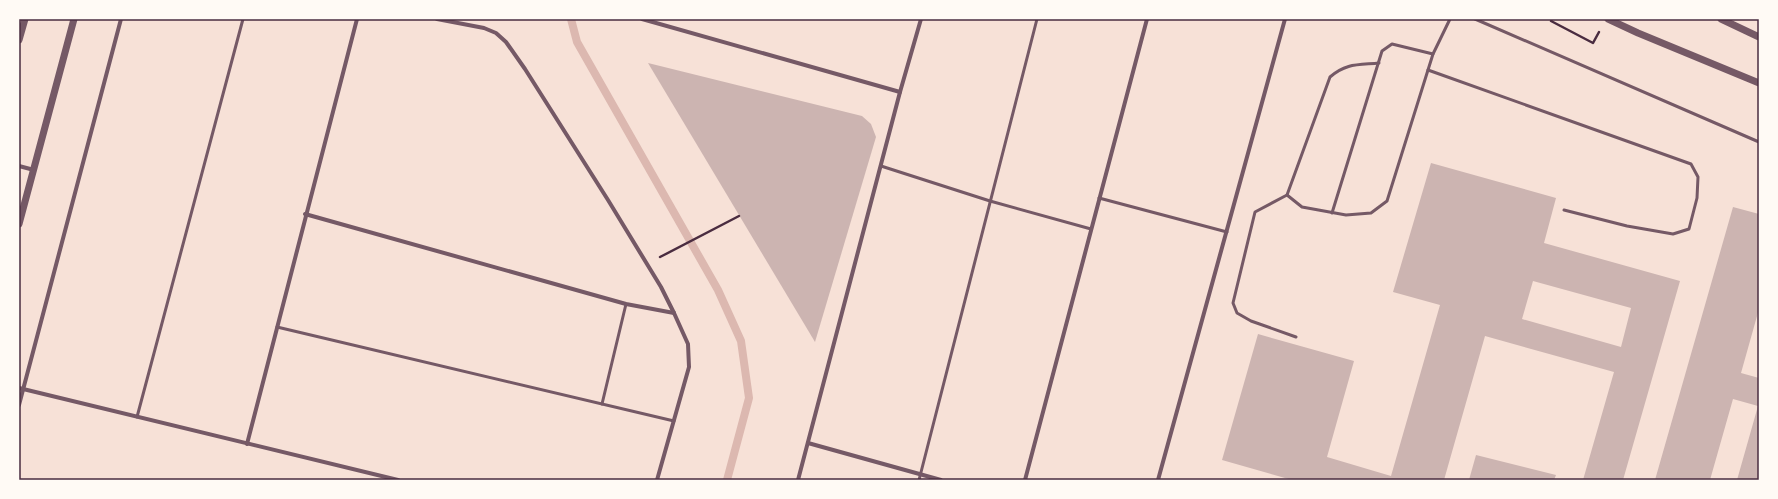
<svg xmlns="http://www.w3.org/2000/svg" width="1778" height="499" viewBox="0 0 1778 499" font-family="'Noto Sans',sans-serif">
<rect width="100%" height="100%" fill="#f7e1d7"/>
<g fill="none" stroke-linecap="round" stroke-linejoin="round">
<path stroke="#dcb8b0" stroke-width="8" d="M 571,19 L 577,42 L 718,290 L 741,341 L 749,398 L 727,480"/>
</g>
<g fill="#ccb4b1" fill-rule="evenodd">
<path d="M 648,63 L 862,116 L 871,124 L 876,137 L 815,342 Z"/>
<path d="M 1431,163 L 1556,198 L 1544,243 L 1680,281 L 1623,480 L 1583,480 L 1614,372 L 1485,336 L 1444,480 L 1292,480 L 1222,460 L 1258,334 L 1354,361 L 1327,457 L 1391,476 L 1440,305 L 1393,292 ZM 1533,281 L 1631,308 L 1621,347 L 1522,319 Z"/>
<path d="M 1733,207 L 1759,214 L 1759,309 L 1741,373 L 1759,378 L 1759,480 L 1737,480 L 1758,406 L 1733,399 L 1710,480 L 1655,480 Z"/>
<path d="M 1476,455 L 1556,475 L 1554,480 L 1469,480 Z"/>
</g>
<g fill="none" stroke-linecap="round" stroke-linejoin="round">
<g stroke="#4a2c40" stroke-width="2.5">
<path d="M 1552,19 L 1551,21 L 1593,43 L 1599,32"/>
<path d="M 660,257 L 739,216"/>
</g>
<g stroke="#755966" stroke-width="3">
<path d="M 1475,19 L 1759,142"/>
<path d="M 1379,63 C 1358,65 1346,63 1330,77 L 1287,195 L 1302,207 L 1346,215 L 1371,213 L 1387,201 L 1433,54 L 1450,19"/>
<path d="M 1428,70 L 1691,164 L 1698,177 L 1697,198 L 1689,229 L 1673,234 L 1627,226 L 1564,210"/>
<path d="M 881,166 L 990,201 L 1091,229"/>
<path d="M 1287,195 L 1255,212 L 1233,303 L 1237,313 L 1251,321 L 1296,337"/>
<path d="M 1099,198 L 1227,232"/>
<path d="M 1332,213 L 1382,51 L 1392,44 L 1433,54"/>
<path d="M 277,327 L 674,421"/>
<path d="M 602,404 L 626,304"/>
<path d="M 137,417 L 243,19"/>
<path d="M 919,480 L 1037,19"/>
</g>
<g stroke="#755966" stroke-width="4">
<path d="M 437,19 L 484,28 L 496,33 L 506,42 L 525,69 L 608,200 L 661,287 L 674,313 L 688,344 L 689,367 L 657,480"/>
<path d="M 642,19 L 900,92"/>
<path d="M 19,166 L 34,170"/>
<path d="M 305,214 L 626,304 L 674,313"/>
<path d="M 19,388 L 398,480"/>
<path d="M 19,405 L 121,19"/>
<path d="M 808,443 L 941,480"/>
<path d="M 247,444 L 357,19"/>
<path d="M 798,480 L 900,92 L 921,19"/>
<path d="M 1025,480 L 1147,19"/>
<path d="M 1158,480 L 1285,19"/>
</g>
<g stroke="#755966" stroke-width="7">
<path d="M 1608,19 L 1638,33 L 1759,83"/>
<path d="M 1721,19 L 1759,37"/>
<path d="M 19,40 L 25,19"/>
<path d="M 19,224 L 74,19"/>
</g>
</g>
<rect width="1778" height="499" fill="none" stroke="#fffaf5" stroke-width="40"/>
<rect x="20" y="20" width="1738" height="459" fill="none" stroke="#4a2c40" stroke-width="1.5"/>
</svg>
